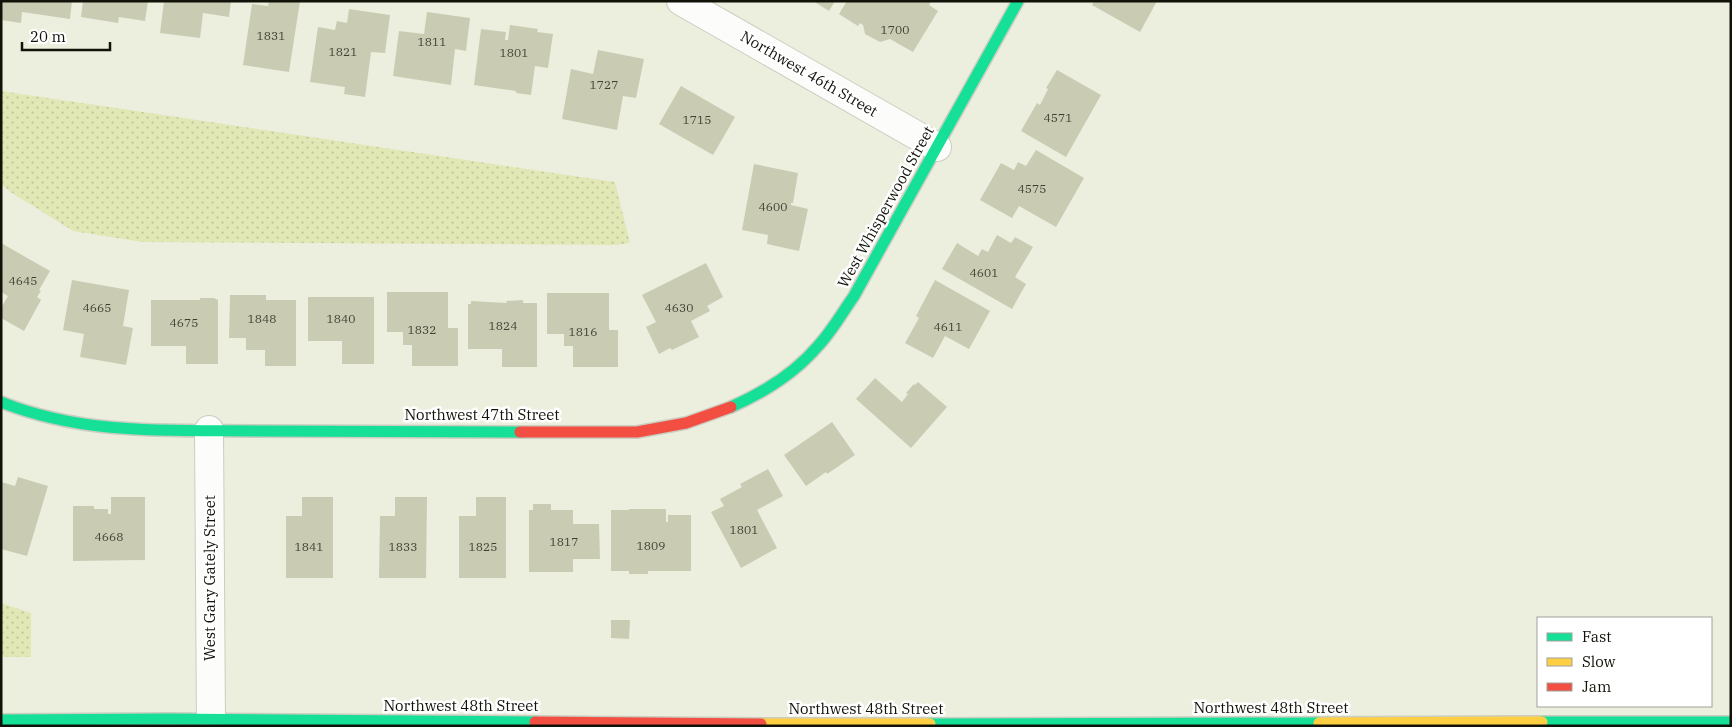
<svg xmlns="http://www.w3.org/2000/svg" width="1732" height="727" viewBox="0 0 1732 727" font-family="'IBM Plex Serif',serif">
<defs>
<pattern id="grass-dots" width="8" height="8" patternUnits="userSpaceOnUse" patternTransform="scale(1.25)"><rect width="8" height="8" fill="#e2e7b6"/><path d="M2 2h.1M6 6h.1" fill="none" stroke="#c1c59b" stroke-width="1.8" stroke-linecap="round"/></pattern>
</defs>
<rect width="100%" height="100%" fill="#ecefde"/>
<g fill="url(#grass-dots)">
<path d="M 1,91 L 615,182 L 630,243 L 617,245 L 142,242 L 73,231 L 12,193 L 1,184 Z"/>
<path d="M 1,603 L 31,613 L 31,657 L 1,657 Z"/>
</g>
<g fill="#c9ccb3">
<path d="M 1,1 L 72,1 L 70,19 L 22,12 L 21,23 L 1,20 Z"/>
<path d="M 83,1 L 148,1 L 145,21 L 119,17 L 118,23 L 81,17 Z"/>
<path d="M 164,1 L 231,1 L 229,17 L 203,13 L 200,38 L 160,33 Z"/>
<path d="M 269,1 L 300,1 L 289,72 L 243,65 L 252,4 L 268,6 Z"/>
<path d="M 813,1 L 835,1 L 829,11 Z"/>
<path d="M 847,1 L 931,1 L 929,5 L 938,11 L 913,52 L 890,39 L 880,42 L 865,34 L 863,25 L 860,23 L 858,26 L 839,14 Z"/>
<path d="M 1094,1 L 1157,1 L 1140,32 L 1092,5 Z"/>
<path d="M 349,9 L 390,15 L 385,53 L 371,52 L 365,97 L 344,94 L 345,87 L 310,82 L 318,27 L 335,30 L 337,21 L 347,23 Z"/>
<path d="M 427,12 L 470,18 L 466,51 L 455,49 L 451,85 L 393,76 L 399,31 L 424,34 Z"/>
<path d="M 510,25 L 538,29 L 537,32 L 553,34 L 548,68 L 535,66 L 531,95 L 516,93 L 516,91 L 474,85 L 481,29 L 506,32 L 505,40 L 508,40 Z"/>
<path d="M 598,50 L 644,59 L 636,98 L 623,96 L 617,130 L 562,119 L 571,69 L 593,74 Z"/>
<path d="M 1057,70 L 1101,95 L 1066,157 L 1021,131 L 1037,103 L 1040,105 L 1048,89 L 1046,88 Z"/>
<path d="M 681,86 L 735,117 L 713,155 L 659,124 Z"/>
<path d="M 1036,150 L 1084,178 L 1056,227 L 1019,206 L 1012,218 L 980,200 L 1001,163 L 1014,170 L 1018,162 L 1026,166 Z"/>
<path d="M 754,164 L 798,173 L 793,203 L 791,203 L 791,205 L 808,209 L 799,251 L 767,244 L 768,235 L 742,230 Z"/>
<path d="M 997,235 L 1011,243 L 1015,237 L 1033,247 L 1015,277 L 1026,284 L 1012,309 L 942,269 L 957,243 L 978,256 L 982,249 L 988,252 Z"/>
<path d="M 1,243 L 50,271 L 39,290 L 41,291 L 37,297 L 41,300 L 24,331 L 1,318 L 1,308 L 8,296 L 1,292 Z"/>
<path d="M 706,263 L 723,297 L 707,306 L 710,311 L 691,321 L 699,337 L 672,350 L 670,348 L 659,354 L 646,327 L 656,322 L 642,295 Z"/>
<path d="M 72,280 L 129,290 L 123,326 L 133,328 L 126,365 L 80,357 L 84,334 L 63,330 Z"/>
<path d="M 935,280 L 990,311 L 969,349 L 945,336 L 933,358 L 905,343 L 919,318 L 916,316 Z"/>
<path d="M 387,292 L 448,292 L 448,328 L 458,328 L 458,366 L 412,366 L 412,345 L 403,345 L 403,332 L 387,332 Z"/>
<path d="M 547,293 L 609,293 L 609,330 L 618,330 L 618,367 L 573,367 L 573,346 L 564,346 L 564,334 L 547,334 Z"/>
<path d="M 230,295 L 266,295 L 266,300 L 296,300 L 296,366 L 265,366 L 265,350 L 246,350 L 246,338 L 229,338 Z"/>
<path d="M 308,297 L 374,297 L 374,364 L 342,364 L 342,341 L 308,341 Z"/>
<path d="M 200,298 L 214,298 L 218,300 L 218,364 L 186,364 L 186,346 L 151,346 L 151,300 L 200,300 Z"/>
<path d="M 523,300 L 523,303 L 537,303 L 537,367 L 502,367 L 502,349 L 468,349 L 468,304 L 471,304 L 471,301 L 507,303 L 506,301 Z"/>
<path d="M 875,378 L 902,402 L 908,394 L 906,393 L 914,384 L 915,385 L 918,382 L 947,407 L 911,448 L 856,399 Z"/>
<path d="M 832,422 L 855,455 L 827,474 L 826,472 L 806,486 L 784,455 Z"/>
<path d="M 768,469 L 783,496 L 757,510 L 777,548 L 741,568 L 711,512 L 724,506 L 720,499 L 742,487 L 740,484 Z"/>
<path d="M 18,477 L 48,486 L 27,556 L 1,549 L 1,482 L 15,486 Z"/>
<path d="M 111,497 L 145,497 L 145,560 L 73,561 L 73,506 L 94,506 L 94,509 L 108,509 L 108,514 L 111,514 Z"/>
<path d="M 302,497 L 333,497 L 333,578 L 286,578 L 286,516 L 302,516 Z"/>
<path d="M 395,497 L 427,497 L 426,578 L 379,578 L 380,516 L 395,516 Z"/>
<path d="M 476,497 L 506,497 L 506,578 L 459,578 L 459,516 L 476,516 Z"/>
<path d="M 533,504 L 551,504 L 551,510 L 573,510 L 573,524 L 599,524 L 600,559 L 573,559 L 573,572 L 529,572 L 529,510 L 533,510 Z"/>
<path d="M 629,509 L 666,509 L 666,522 L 668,522 L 668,515 L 691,515 L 691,571 L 648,571 L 648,574 L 629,574 L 629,571 L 611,571 L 611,510 L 629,510 Z"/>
<path d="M 611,620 L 630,620 L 629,639 L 611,638 Z"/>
</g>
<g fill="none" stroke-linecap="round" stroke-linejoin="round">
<g stroke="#cbcdc0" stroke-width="30">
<g id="street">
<path d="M 681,1 L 937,147"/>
<path d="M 209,430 L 211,726"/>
</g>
</g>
<g stroke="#cbcdc0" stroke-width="14">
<g id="fast">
<path d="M 1,402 C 86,436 173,430 263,431 C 348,431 434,431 520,432"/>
<path d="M 731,407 C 763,393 795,373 818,346 C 832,331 842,313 854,296 L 1018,1"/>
<path d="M 1,720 L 169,719 L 535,722"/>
<path d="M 1542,722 L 1731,722"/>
<path d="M 930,724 L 1319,723"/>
</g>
</g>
<g stroke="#cbcdc0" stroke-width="14">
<g id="slow">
<path d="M 1319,723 L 1542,722"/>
<path d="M 761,724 L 930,724"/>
</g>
</g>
<g stroke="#cbcdc0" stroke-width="14">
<g id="jam">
<path d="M 520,432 L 637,432 L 686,423 L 731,407"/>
<path d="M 535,722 L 761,724"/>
</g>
</g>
<use href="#street" stroke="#fcfdfa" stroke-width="28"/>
<use href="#fast" stroke="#16e098" stroke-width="11"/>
<use href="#slow" stroke="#ffcf43" stroke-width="11"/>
<use href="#jam" stroke="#f24e42" stroke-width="11"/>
</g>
<g text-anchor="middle" stroke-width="5" stroke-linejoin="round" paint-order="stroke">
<g font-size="12" fill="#3f4033">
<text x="895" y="34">1700</text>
<text x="271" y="40">1831</text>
<text x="432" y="46">1811</text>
<text x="343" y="56">1821</text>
<text x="514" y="57">1801</text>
<text x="604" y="89">1727</text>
<text x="1058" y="122">4571</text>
<text x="697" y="124">1715</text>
<text x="1032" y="193">4575</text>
<text x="773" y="211">4600</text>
<text x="984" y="277">4601</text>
<text x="23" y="285">4645</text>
<text x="97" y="312">4665</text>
<text x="679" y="312">4630</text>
<text x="262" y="323">1848</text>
<text x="341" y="323">1840</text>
<text x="184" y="327">4675</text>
<text x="503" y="330">1824</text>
<text x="948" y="331">4611</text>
<text x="422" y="334">1832</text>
<text x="583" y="336">1816</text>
<text x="744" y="534">1801</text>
<text x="109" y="541">4668</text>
<text x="564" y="546">1817</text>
<text x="651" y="550">1809</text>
<text x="309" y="551">1841</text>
<text x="403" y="551">1833</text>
<text x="483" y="551">1825</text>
</g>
<g font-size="15" fill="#111208" stroke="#fff">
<text transform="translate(809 74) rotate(30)" y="5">Northwest 46th Street</text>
<text transform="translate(886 207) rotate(-61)" y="5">West Whisperwood Street</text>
<text x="482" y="420">Northwest 47th Street</text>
<text transform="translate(210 578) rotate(-90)" y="5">West Gary Gately Street</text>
<text x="461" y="711">Northwest 48th Street</text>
<text x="1271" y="713">Northwest 48th Street</text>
<text x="866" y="714">Northwest 48th Street</text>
</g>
</g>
<rect width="1732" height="727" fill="none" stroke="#111208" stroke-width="5"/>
<rect x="1537" y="617" width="175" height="90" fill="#ffffff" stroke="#a0a09c"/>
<rect x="1547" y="633" width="25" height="8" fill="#16e098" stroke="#a0a09c"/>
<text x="1582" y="642" font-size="15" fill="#111208">Fast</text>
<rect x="1547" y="658" width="25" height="8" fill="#ffcf43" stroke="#a0a09c"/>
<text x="1582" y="667" font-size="15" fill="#111208">Slow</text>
<rect x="1547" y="683" width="25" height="8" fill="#f24e42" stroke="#a0a09c"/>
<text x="1582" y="692" font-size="15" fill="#111208">Jam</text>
<path d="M22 42v8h88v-8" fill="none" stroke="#111208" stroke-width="2.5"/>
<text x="30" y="42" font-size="15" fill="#111208" stroke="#ffffff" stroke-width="4" paint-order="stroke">20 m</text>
</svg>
